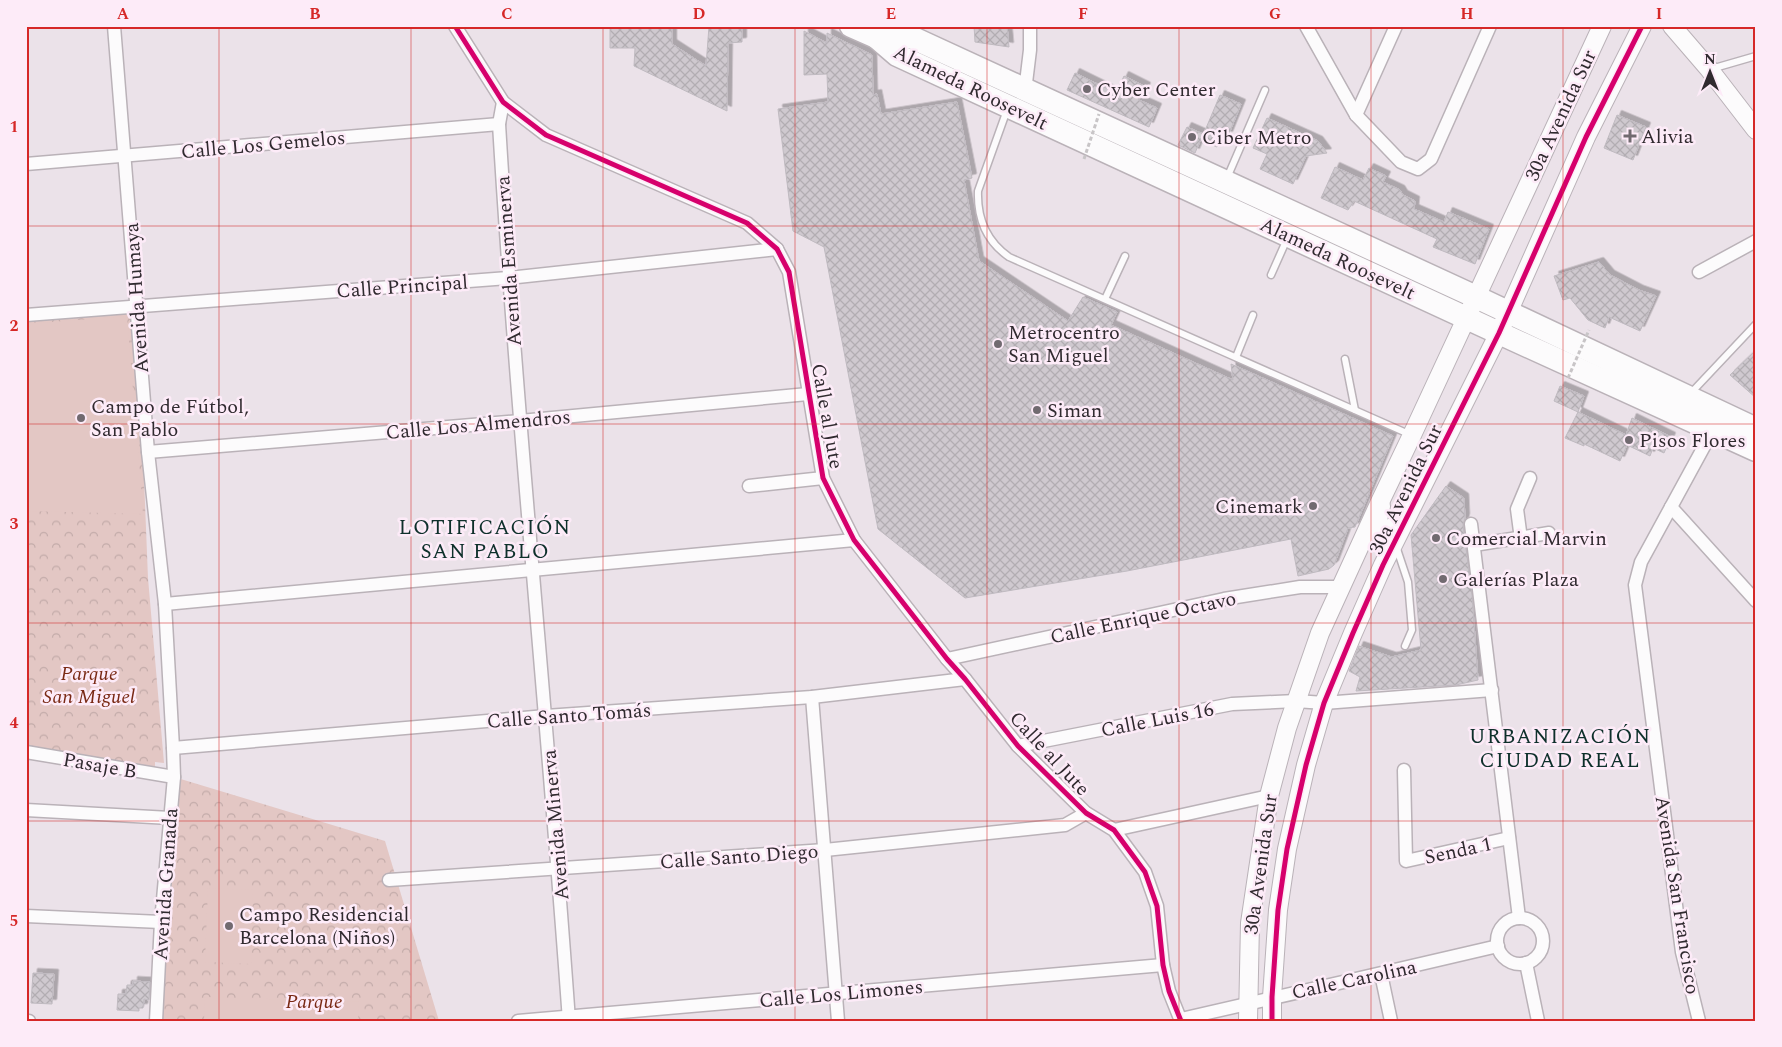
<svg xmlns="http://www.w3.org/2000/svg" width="1782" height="1047" viewBox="0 0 1782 1047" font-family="Spectral,serif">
<defs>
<pattern id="park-crowns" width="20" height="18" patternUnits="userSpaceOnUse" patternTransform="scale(1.25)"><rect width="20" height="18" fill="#e3c7c4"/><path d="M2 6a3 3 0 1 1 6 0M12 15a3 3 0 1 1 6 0" fill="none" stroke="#c3aba9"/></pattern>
<pattern id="building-cross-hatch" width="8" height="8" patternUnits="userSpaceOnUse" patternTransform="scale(1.25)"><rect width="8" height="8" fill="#cfc9cf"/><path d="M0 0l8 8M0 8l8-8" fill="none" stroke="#b2adb2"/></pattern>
<filter id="shadow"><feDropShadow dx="4.5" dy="-4.5" stdDeviation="0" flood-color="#0004"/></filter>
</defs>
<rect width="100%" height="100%" fill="#ebe2e9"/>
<g fill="url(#park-crowns)">
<path d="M 137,305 L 148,578 L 164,763 L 155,762 L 155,774 L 26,751 L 26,315 Z"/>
<path d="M 174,777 L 385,841 L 439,1021 L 156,1021 Z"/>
</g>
<g fill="#e3c7c4">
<path d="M 127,316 L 143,514 L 26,511 L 26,324 Z"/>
<path d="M 208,888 L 253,890 L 251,964 L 205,962 Z"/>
<path d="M 205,997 L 359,1002 L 358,1021 L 204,1021 Z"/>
</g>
<g fill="url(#building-cross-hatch)" stroke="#bfbac0" filter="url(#shadow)">
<path d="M 610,26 L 672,26 L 672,44 L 706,66 L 709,26 L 742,26 L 742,42 L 728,43 L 727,111 L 634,66 L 635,48 L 610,48 Z"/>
<path d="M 974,26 L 1007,26 L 1009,47 L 975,42 Z"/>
<path d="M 804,31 L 827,43 L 827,33 L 872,55 L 873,95 L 877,94 L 881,114 L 957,102 L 972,178 L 964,180 L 979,261 L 1068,321 L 1083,297 L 1117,312 L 1111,325 L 1233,380 L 1231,364 L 1393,436 L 1355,527 L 1348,528 L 1334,565 L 1329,569 L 1298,576 L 1291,539 L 1127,571 L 965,598 L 878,529 L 824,247 L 793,231 L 778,109 L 828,102 L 827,74 L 804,75 Z"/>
<path d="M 1075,73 L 1116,93 L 1124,76 L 1146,87 L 1139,100 L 1157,108 L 1149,127 L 1067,90 Z"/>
<path d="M 1220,95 L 1241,104 L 1228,136 L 1223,134 L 1217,147 L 1201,140 Z"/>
<path d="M 1617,115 L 1646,127 L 1633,160 L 1604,148 Z"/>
<path d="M 1267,118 L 1318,141 L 1327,153 L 1306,156 L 1293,184 L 1260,169 L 1267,154 L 1253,148 Z"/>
<path d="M 1187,127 L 1203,134 L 1195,153 L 1178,145 Z"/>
<path d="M 1335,167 L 1363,180 L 1369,168 L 1386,176 L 1383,182 L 1400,190 L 1403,195 L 1415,201 L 1414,209 L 1444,222 L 1448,212 L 1489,229 L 1475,264 L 1433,247 L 1437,239 L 1354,201 L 1348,210 L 1321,198 Z"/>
<path d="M 1599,262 L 1610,275 L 1639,290 L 1656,296 L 1640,331 L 1609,317 L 1605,328 L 1588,320 L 1570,298 L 1563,300 L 1554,276 Z"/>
<path d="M 1756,350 L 1756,398 L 1730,375 Z"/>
<path d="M 1560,386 L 1584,396 L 1578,412 L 1554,401 Z"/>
<path d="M 1578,412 L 1626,435 L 1632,418 L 1671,437 L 1664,453 L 1653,448 L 1650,456 L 1627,445 L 1620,461 L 1584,444 L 1584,446 L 1565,438 Z"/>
<path d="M 1446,486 L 1464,498 L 1465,518 L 1463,525 L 1472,595 L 1478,680 L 1456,685 L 1356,691 L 1360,677 L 1349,671 L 1359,646 L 1392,657 L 1421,650 L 1411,535 Z"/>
<path d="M 33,973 L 54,974 L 52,1004 L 31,1003 Z"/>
<path d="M 133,981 L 150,982 L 149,1000 L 144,999 L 143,1008 L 139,1008 L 139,1011 L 117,1010 L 118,994 L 126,994 L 127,985 L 133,985 Z"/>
</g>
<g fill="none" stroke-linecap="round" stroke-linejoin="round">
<g stroke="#bab2b8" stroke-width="9">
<g id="lane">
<path d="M 1711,69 L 1756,56"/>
<path d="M 1007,110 L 978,191 C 977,219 986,241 1009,257 L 1411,435"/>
<path d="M 1227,178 L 1265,90"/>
<path d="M 1271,275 L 1287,239"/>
<path d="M 1105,299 L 1125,256"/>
<path d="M 1236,357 L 1253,315"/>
<path d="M 1345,359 L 1355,410"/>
<path d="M 1690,394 L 1756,324"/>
<path d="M 1396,546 L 1408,582 L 1412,630 L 1405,646"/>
</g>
</g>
<g stroke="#bab2b8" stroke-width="15">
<g id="street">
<path d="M 114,26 L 148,452 L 165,604 L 173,748 L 174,777 L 161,922 L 156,1021"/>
<path d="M 455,26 L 503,102 L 546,135 L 747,223 L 777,249 L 789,272 L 823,478 L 854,540 L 947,659 L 965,679 L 1018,746 L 1086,813 L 1114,830 L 1145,872 L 1157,906 L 1163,965 L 1169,991 L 1181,1021"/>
<path d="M 1306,26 L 1356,115 L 1401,162 L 1418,169 L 1431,159 L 1490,26"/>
<path d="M 1025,91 L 1030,50 L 1030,26"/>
<path d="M 503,102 L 499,124 C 517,424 548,722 569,1021"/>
<path d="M 1356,115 L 1396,26"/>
<path d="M 26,164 L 499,124"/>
<path d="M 1699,272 L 1756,241"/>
<path d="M 26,315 L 508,278 L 777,249"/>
<path d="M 148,452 L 520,421 L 808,394"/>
<path d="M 749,486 L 823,478"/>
<path d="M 1671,507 L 1756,601"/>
<path d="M 1471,524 L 1519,918"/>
<path d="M 1521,539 L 1517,509 L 1530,478"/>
<path d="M 1474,545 L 1549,533"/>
<path d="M 165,604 L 854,540"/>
<path d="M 947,659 L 1224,599 L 1300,587 L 1340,587"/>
<path d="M 812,697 L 838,1021"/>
<path d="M 1018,746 L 1232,704 L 1296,701 L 1324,703 L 1492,690"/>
<path d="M 173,748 L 546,716 L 812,697 L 965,679"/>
<path d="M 26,752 L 174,777"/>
<path d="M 1404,770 L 1406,861 L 1509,838"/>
<path d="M 26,810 L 170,818"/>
<path d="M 1114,830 L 1269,796"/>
<path d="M 389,880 L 825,850 L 1065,825 L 1086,813"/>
<path d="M 26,916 L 161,922"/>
<circle cx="1520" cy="941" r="23"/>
<path d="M 1526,963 L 1538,1021"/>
<path d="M 1381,974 L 1391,1021"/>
<path d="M 1181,1019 C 1286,995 1393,971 1498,946"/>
<path d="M 26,1021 L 29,1021"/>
<path d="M 518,1021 L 1163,965"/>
<path d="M 1699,1021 L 1682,952 L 1635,585 L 1641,562 L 1713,430"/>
</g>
</g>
<g stroke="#bab2b8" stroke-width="20">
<g id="secondary">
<path d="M 1672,26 L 1709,69 L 1756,130"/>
<path d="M 1381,506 L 1378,520 L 1380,529 L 1387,531 L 1406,517"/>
<path d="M 1248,1021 L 1250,923 L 1269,796 L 1287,728 L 1320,633 L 1379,504 L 1412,435 L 1602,26"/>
<path d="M 1272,1021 L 1272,997 L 1278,910 L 1287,849 L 1306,765 L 1324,703 L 1353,633 L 1383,565 L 1499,333 L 1586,137 L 1642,26"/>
</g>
</g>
<g stroke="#bab2b8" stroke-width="25">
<g id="highway">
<path d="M 851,26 L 876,37 L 897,55 L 1499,333 L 1756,450"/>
<path d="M 876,37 L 911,37 L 1476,297 L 1756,429"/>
</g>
</g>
<use href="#lane" stroke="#fcfbfc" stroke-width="6"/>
<use href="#street" stroke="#fcfbfc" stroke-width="12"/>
<use href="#secondary" stroke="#fcfbfc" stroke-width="18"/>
<use href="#highway" stroke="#fcfbfc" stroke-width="22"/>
<g stroke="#c8c5c7" stroke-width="3" stroke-dasharray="4 2.5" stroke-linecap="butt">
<path d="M 1084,159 L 1099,114"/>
<path d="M 1568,378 L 1589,330"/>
</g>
<g stroke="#fdebf8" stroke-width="8">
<g id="cycleway">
<path d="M 455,26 L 503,102 L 546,135 L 747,223 L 777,249 L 789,272 L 823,478 L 854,540 L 947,659 L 965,679 L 1018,746 L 1086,813 L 1114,830 L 1145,872 L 1157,906 L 1163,965 L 1169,991 L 1181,1021"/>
<path d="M 1272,1021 L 1272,997 L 1278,910 L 1287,849 L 1306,765 L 1324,703 L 1353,633 L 1383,565 L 1499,333 L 1586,137 L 1642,26"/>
</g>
</g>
<use href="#cycleway" stroke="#d6006c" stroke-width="5"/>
</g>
<path fill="none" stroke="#d62828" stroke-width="1" stroke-opacity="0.55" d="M 219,26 L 219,1021M 411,26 L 411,1021M 603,26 L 603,1021M 795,26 L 795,1021M 987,26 L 987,1021M 1179,26 L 1179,1021M 1371,26 L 1371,1021M 1563,26 L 1563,1021M 26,226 L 1756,226M 26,424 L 1756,424M 26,623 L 1756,623M 26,821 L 1756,821"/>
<g fill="#716a70" stroke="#fdebf8" stroke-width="2">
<circle cx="1087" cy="89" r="5"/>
<path d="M1627.5 128.5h5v5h5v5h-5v5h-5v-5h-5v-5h5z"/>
<circle cx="1192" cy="137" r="5"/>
<circle cx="998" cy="344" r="5"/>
<circle cx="1037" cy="410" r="5"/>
<circle cx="81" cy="418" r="5"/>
<circle cx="1629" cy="440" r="5"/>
<circle cx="1313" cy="506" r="5"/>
<circle cx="1436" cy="538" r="5"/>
<circle cx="1443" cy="579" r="5"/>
<circle cx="229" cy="926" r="5"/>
</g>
<g text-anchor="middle" stroke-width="5" stroke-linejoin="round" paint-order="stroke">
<g font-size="20" fill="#302a2f" stroke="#fdebf8">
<text transform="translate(971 87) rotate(26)" y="7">Alameda Roosevelt</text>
<text transform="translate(1560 115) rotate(-65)" y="7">30a Avenida Sur</text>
<text transform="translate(263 144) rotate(-5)" y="7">Calle Los Gemelos</text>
<text transform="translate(1338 258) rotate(25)" y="7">Alameda Roosevelt</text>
<text transform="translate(508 261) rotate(-94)" y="7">Avenida Esminerva</text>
<text transform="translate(402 286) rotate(-4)" y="7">Calle Principal</text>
<text transform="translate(136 298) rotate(-94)" y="7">Avenida Humaya</text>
<text transform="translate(828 416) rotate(80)" y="7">Calle al Jute</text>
<text transform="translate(478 424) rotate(-5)" y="7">Calle Los Almendros</text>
<text transform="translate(1405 489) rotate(-64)" y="7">30a Avenida Sur</text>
<text transform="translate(1143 617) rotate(-12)" y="7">Calle Enrique Octavo</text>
<text transform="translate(569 715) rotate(-4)" y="7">Calle Santo Tomás</text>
<text transform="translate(1157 719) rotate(-11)" y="7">Calle Luis 16</text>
<text transform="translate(1050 753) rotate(47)" y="7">Calle al Jute</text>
<text transform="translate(100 765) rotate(10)" y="7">Pasaje B</text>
<text transform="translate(555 825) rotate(-95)" y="7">Avenida Minerva</text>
<text transform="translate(1458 850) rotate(-12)" y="7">Senda 1</text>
<text transform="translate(739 856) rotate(-4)" y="7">Calle Santo Diego</text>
<text transform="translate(1260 864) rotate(-82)" y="7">30a Avenida Sur</text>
<text transform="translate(165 884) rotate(-86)" y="7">Avenida Granada</text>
<text transform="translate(1678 895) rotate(81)" y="7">Avenida San Francisco</text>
<text transform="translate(1354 979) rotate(-12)" y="7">Calle Carolina</text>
<text transform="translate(841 993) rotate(-5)" y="7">Calle Los Limones</text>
</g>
<g font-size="20" fill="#302a2f" stroke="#fdebf8" text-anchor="start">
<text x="1097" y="96">Cyber Center</text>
<text x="1641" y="143">Alivia</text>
<text x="1202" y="144">Ciber Metro</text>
<text x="1008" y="339">Metrocentro<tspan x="1008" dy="23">San Miguel</tspan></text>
<text x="91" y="413">Campo de Fútbol,<tspan x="91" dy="23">San Pablo</tspan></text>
<text x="1047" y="417">Siman</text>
<text x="1639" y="447">Pisos Flores</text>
<text x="1303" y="513" text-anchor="end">Cinemark</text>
<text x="1446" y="545">Comercial Marvin</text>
<text x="1453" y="586">Galerías Plaza</text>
<text x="239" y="921">Campo Residencial<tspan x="239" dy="23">Barcelona (Niños)</tspan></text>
</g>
<g font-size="20" font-style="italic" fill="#792914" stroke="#fdebf8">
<text x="89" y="680">Parque<tspan x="89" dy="23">San Miguel</tspan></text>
<text x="314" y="1008">Parque</text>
</g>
<g font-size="21" letter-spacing="1" fill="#0e302b" stroke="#fdebf8">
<text x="485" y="534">LOTIFICACIÓN<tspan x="485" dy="24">SAN PABLO</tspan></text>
<text x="1560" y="743">URBANIZACIÓN<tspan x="1560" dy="24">CIUDAD REAL</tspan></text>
</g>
</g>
<rect width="1782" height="1047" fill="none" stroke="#fdebf8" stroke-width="55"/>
<g transform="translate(1710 72)" stroke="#fdebf8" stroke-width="4" paint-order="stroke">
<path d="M0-4L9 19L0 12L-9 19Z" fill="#302a2f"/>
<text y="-8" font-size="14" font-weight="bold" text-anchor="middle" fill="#302a2f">N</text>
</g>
<rect x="28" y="28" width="1726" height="992" fill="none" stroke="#d62828" stroke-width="2"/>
<g font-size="16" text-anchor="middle" font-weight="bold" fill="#d62828">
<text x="123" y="19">A</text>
<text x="315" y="19">B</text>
<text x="507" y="19">C</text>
<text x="699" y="19">D</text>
<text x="891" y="19">E</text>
<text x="1083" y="19">F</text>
<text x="1275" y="19">G</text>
<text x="1467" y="19">H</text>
<text x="1659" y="19">I</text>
<text x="14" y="132">1</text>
<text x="14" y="331">2</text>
<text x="14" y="529">3</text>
<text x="14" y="728">4</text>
<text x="14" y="926">5</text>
</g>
</svg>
